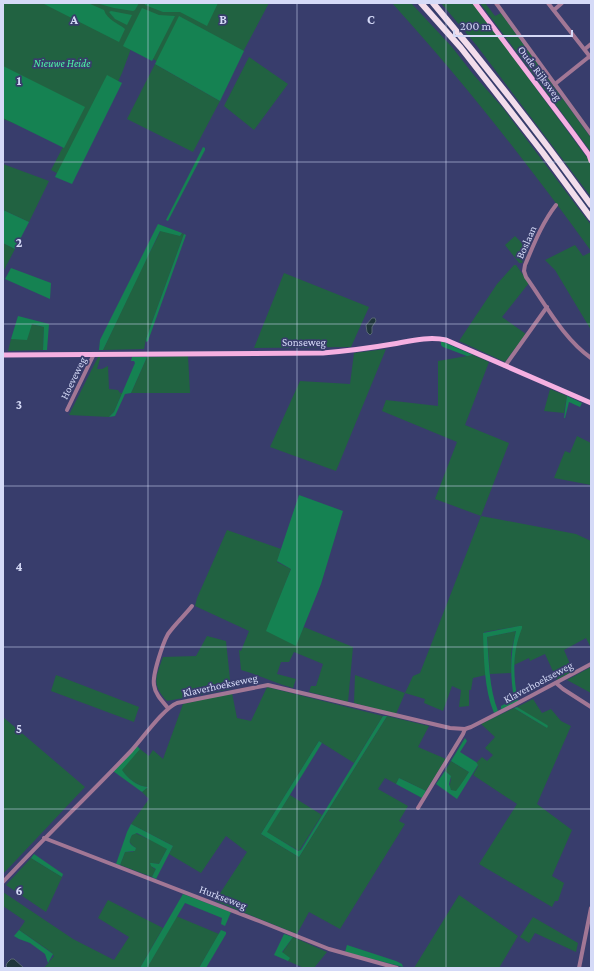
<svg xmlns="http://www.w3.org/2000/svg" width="594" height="971" viewBox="0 0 594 971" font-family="'Crimson Pro',serif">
<rect width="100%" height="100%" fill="#383d6c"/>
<g fill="#216241">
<path d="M 3,3 L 269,3 L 218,99 L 132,46 L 122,73 L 72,181 L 51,170 L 65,143 L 3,119 Z"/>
<path d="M 392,3 L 411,3 L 452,47 L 473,74 L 503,108 L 591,225 L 591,251 C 528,164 464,82 392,3 Z"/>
<path d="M 441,3 L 473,3 L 591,163 L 591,197 L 477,46 Z"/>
<path d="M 480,3 L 485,3 L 495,16 L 501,13 L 591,138 L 591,152 Z"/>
<path d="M 249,57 L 288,84 L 254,130 L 224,106 Z"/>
<path d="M 155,64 L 220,101 L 193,152 L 127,119 Z"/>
<path d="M 3,164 L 49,181 L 29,222 L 3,210 Z"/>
<path d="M 161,230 L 180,236 L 182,233 L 184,234 L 146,339 L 144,349 L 103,350 L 135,282 Z"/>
<path d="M 515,236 L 528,249 L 522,263 L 519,263 L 505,245 Z"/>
<path d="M 3,243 L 15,249 L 3,272 Z"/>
<path d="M 575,245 L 583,256 L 591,252 L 591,330 L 555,270 L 545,260 Z"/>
<path d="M 514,265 L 516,265 L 529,283 L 502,317 L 526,334 L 505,362 L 459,341 L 497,284 Z"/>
<path d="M 284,273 L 369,307 L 351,347 L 254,348 Z"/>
<path d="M 31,324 L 44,327 L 43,350 L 8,351 L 11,339 L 27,339 Z"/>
<path d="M 386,349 L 336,471 L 270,447 L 300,381 L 350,384 L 354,353 Z"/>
<path d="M 473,355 L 489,362 L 465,425 L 509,443 L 481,516 L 576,534 L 591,541 L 591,648 L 586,638 L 564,650 L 573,671 L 557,680 L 545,654 L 530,661 L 529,658 L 514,665 L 515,651 L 521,626 L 484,632 L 486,675 L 473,678 L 471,690 L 469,690 L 469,706 L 459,707 L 461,690 L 452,686 L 443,711 L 424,703 L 425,699 L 405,693 L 396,714 L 354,703 L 355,675 L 405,693 L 413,676 L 420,673 L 481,516 L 435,499 L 457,442 L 382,411 L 386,400 L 438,406 L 438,361 Z"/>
<path d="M 188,356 L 190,393 L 131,393 L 147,357 Z"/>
<path d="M 98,357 L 100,357 L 100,359 L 97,369 L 102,369 L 108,366 L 109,389 L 118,390 L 120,393 L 122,393 L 114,412 L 109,417 L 69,415 Z"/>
<path d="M 550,389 L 567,396 L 564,413 L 544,411 Z"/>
<path d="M 577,436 L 591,443 L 591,485 L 554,478 L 565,451 L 570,453 Z"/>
<path d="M 227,530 L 281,549 L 277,562 L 291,569 L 267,631 L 295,645 L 304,627 L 353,647 L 348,702 L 309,692 L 311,686 L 316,686 L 323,664 L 294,652 L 289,662 L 281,662 L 277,674 L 296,679 L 293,688 C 275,683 259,675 241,670 L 239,650 L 241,651 L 249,631 L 195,606 L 197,598 Z"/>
<path d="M 516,631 L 511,653 L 511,673 L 490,674 L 487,637 Z"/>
<path d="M 207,636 L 226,641 L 231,689 L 167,701 C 151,684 156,677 163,657 L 196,656 Z"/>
<path d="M 591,667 L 591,693 L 567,680 L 589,668 Z"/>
<path d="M 56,675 L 139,707 L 134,722 L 51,691 Z"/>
<path d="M 267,687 L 383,716 L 354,763 L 319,741 L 261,834 L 299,857 L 387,716 L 429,726 L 418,747 L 446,759 L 426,791 L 399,778 L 396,784 L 385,778 L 378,789 L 408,806 L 399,821 L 405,824 L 340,929 L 309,912 L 297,934 L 215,901 L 247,852 L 226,836 L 201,873 L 169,854 L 173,846 L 131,824 L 149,799 L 142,792 L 148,787 C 138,787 128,778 122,771 L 122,768 L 140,749 L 149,756 L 153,750 L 163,759 L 183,704 L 232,693 L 237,718 L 251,721 Z"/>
<path d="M 533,699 L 542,713 L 551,709 L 561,721 L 571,726 L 537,804 L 572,830 L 552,876 L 564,883 L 558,901 L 555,901 L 552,907 L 479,864 L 517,804 L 473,775 L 478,766 L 476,763 L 482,757 L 487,761 L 493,755 L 485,748 L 495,737 L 481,724 L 514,708 L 547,728 L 517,707 Z"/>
<path d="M 3,717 L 85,787 L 3,874 Z"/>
<path d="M 451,761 L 469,772 L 458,790 L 455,792 L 450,789 C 449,780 455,777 445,771 Z"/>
<path d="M 290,795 L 322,815 L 299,851 L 266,832 Z"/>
<path d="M 135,833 L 164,846 L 167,849 L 159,864 L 152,863 L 153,868 L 156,869 L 152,877 L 120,865 L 125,852 L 133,852 L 136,848 C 128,843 127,838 135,833 Z"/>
<path d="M 31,858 L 62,877 L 46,912 L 6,885 Z"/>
<path d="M 3,892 L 73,939 L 114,960 L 129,937 L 98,918 L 108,900 L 163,928 L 140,968 L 44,968 L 54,956 L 51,952 L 19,930 L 25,921 L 3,906 Z"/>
<path d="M 459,895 L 518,936 L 499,968 L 414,968 Z"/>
<path d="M 176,916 L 219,934 L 199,968 L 147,968 Z"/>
<path d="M 533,917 L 578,943 L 576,952 L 535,933 L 529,943 L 520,937 Z"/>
<path d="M 293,937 L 327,952 L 314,968 L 304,968 L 288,961 L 289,958 L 282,953 Z"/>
</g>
<g fill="#158252">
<path d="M 42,3 L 88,3 L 104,10 C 107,20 118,23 125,29 L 119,42 Z"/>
<path d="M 96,3 L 139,3 L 135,10 L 133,11 L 114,8 Z"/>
<path d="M 145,3 L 218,3 L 207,26 L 180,12 L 163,12 L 145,5 Z"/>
<path d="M 142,8 L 159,15 L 175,16 L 152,61 L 123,46 Z"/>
<path d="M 111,11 L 132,15 L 127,25 L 115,19 L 109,12 Z"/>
<path d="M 179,16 L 244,51 L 220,101 L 155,64 Z"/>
<path d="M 3,66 L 85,107 L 64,148 L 3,118 Z"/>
<path d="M 107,75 L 122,83 L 72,184 L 55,177 L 56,175 Z"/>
<path d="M 203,147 L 205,148 L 205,150 L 168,221 L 166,220 Z"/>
<path d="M 3,210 L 29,222 L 15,249 L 3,243 Z"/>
<path d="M 158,224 L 182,233 L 180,236 L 160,231 L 103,350 L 99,350 L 100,340 Z"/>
<path d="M 184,234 L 186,235 L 148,341 L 146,342 L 146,339 Z"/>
<path d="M 11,268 L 51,283 L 50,299 L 5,279 Z"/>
<path d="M 18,316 L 49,324 L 47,350 L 43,350 L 44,327 L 32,324 L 27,340 L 11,339 Z"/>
<path d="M 441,341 L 473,355 L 467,356 L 443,347 L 441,345 Z"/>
<path d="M 132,357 L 147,357 L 131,393 L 125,394 L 115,416 L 109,417 L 114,412 L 135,363 L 134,361 L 131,361 Z"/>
<path d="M 567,396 L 582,403 L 580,407 L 569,402 L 565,418 L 564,418 Z"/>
<path d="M 299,495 L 343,511 L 321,584 L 296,646 L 266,631 L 291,569 L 277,561 Z"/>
<path d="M 519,626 L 522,626 L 522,628 C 512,653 513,676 518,701 L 501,710 L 501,706 L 514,699 C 510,674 510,656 516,631 L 487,637 C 489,662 489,688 498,711 L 494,713 C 484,689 484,659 483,633 Z"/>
<path d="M 517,707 L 547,725 L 548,726 L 547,728 L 514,708 Z"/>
<path d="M 383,716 L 387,716 L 299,857 L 261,834 L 319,741 L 322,743 L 267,832 L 298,851 L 301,850 Z"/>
<path d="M 465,738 L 467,741 L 460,752 L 476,762 L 478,765 L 457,799 L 436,784 L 445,771 L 451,776 L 449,784 L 451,790 L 456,791 C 461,785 465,778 469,772 L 451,761 Z"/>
<path d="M 137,746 L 140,749 L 122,770 C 127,778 138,787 148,787 L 142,792 L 113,771 Z"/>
<path d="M 399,778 L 426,791 L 422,798 L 396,784 Z"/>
<path d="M 131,824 L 173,846 L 156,879 L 152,877 L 156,869 L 151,866 L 150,863 L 152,863 L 159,864 L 167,849 L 137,833 L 132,835 C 128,842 129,844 136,848 L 135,851 L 125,852 L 120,865 L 116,864 L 127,832 Z"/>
<path d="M 34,854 L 63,874 L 62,877 L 31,858 Z"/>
<path d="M 183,894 L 231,912 L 225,926 L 221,924 L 222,918 L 185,903 L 147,968 L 140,968 Z"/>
<path d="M 19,930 L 53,954 L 48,963 L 45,954 L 30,943 L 19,939 L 14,936 Z"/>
<path d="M 221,930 L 226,932 L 226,934 L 206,968 L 199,968 Z"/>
<path d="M 284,934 L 293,937 L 282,952 L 290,958 L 288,961 L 274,955 Z"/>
<path d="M 347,945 L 396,961 L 402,964 L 403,967 L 345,952 Z"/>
</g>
<g fill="#1f353b" stroke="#566673">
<path d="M 372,318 L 375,318 L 376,321 L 372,327 L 372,333 L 370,335 L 367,332 L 366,325 Z"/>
<path d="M 11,959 L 14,959 L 24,968 L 8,968 L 6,966 L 7,963 Z"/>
</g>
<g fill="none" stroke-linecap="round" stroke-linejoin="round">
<g stroke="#a27795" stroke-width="4">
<path d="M 496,3 L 591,134"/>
<path d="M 548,3 L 591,58"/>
<path d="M 554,10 L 562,3"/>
<path d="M 585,49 L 591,44"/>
<path d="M 555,84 L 590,56"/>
<path d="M 556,205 C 542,223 534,244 525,265 L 524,271 L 526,277 C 546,305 563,338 591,358"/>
<path d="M 505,366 L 547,307"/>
<path d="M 67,410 L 94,354"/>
<path d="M 556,683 L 563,689 L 591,707"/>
<path d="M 168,708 C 162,701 155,694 154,685 C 152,675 163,643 168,634 C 175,624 185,615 192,606"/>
<path d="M 418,808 L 463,734 L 465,729"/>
<path d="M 44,838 L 259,921 L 329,949 L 397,968"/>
<path d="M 3,882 C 45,837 89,795 131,751 C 142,739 164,708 177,703 L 268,685 L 450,728 L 465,729 L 471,727 L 514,705 L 591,664"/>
<path d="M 579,968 L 591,908"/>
</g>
<g stroke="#f5b0e1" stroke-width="5">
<path d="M 475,3 L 573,133 L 589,155 L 591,161"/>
<path d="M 3,355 L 323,353 C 346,351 370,348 393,344 C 410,341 429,336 446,340 L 591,403"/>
</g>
<g stroke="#f2ddeb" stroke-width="6">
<path d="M 421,3 L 461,48 L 543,153 L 591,218"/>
<path d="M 433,3 C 488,68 541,136 591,205"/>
</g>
</g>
<path fill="none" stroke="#d5daf7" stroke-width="1" stroke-opacity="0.55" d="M 148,3 L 148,968M 297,3 L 297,968M 446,3 L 446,968M 3,162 L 591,162M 3,324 L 591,324M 3,486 L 591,486M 3,647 L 591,647M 3,809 L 591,809"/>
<g text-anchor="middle" stroke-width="3.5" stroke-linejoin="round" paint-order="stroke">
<g font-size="11" font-style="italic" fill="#4df6a5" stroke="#383d6c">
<text x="62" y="67">Nieuwe Heide</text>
</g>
<g font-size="11" fill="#d5daf7" stroke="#383d6c">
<text transform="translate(540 73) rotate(53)" y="4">Oude Rijksweg</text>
<text transform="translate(526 242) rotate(-66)" y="4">Boslaan</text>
<text x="304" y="346">Sonseweg</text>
<text transform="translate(73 378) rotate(-64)" y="4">Hoeveweg</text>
<text transform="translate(538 682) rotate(-28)" y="4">Klaverhoekseweg</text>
<text transform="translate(220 685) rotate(-12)" y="4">Klaverhoekseweg</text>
<text transform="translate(223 897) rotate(21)" y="4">Hurkseweg</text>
</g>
</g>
<g font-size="13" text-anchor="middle" font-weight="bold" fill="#d5daf7" stroke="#383d6c" stroke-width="3.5" stroke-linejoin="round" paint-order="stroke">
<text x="74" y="24">A</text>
<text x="223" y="24">B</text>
<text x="371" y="24">C</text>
<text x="19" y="85">1</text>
<text x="19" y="247">2</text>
<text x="19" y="409">3</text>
<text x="19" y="571">4</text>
<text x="19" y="733">5</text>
<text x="19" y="895">6</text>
</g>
<rect width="594" height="971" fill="none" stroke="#d5daf7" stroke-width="8"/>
<path d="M454 30v6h118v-6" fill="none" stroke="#d5daf7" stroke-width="2"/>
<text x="460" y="30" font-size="12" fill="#d5daf7" stroke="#383d6c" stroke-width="3" paint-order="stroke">200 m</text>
</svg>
